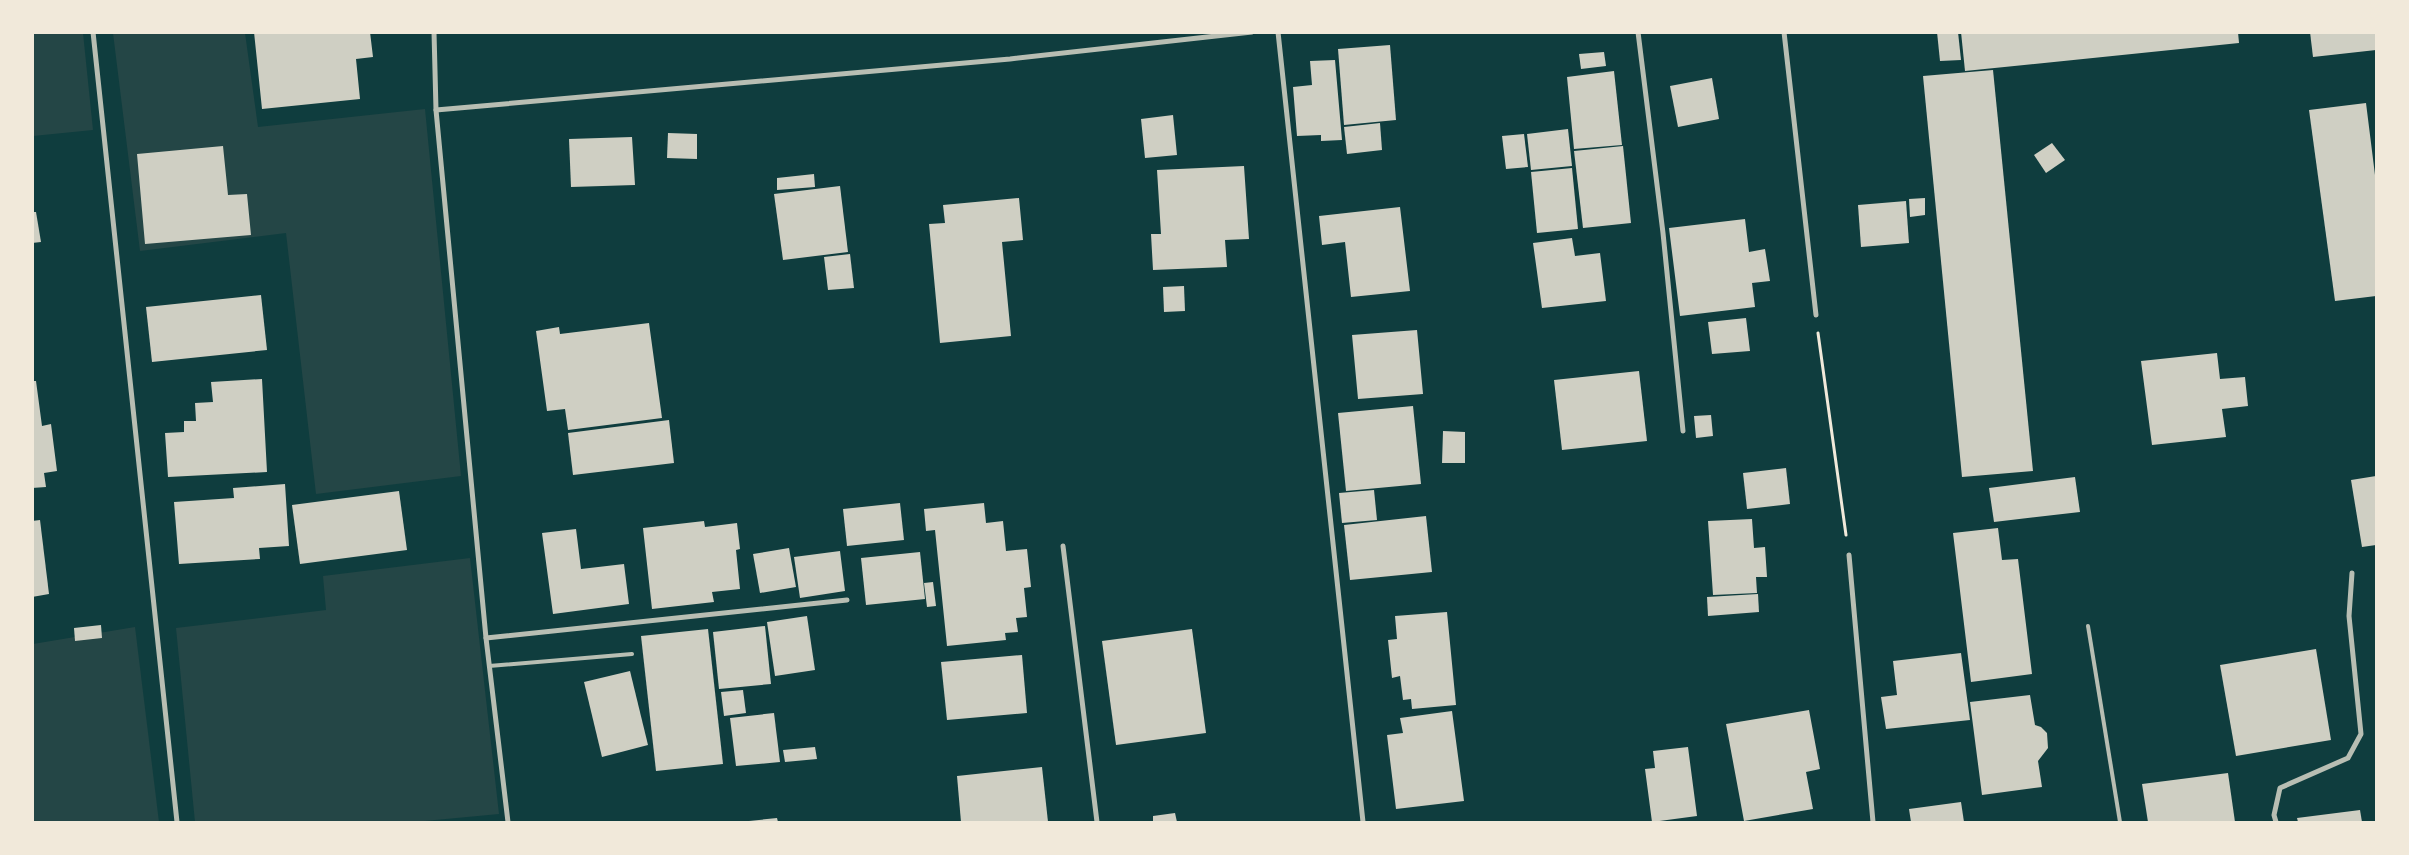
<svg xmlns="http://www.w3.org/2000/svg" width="2409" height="855" viewBox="0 0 2409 855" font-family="'DejaVu Sans',sans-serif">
<rect width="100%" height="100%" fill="#0f3d3e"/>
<g fill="#244646">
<path d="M 32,33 L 83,33 L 93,130 L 33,136 Z"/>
<path d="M 113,33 L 245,33 L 258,127 L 425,109 L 461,476 L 316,494 L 286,233 L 140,251 Z"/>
<path d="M 470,558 L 499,814 L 414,822 L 195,822 L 176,628 L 326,610 L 323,576 Z"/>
<path d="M 135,627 L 159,822 L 33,822 L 33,644 Z"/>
</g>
<g fill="#cfcfc3">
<path d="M 254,32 L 370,32 L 373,57 L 356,59 L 360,99 L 262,109 Z"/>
<path d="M 1937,32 L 1958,32 L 1961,60 L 1940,61 Z"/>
<path d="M 1961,32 L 2238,32 L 2239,43 L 1965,71 Z"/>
<path d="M 2310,32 L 2376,32 L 2376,50 L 2313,57 Z"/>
<path d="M 1390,45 L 1396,120 L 1344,125 L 1338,49 Z"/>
<path d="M 1604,52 L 1606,66 L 1581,69 L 1579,54 Z"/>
<path d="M 1335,60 L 1342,140 L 1321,141 L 1321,135 L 1297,136 L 1293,87 L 1312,85 L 1310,61 Z"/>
<path d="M 1993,70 L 2033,471 L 1962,477 L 1923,76 Z"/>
<path d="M 1614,71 L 1622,145 L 1574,149 L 1567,77 Z"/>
<path d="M 1712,78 L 1719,119 L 1678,127 L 1670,86 Z"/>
<path d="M 2366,103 L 2376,183 L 2376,296 L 2335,301 L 2309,110 Z"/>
<path d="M 1173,115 L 1177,155 L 1145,158 L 1141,119 Z"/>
<path d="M 1380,123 L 1382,150 L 1347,154 L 1344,127 Z"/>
<path d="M 1568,129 L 1572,166 L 1531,170 L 1527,134 Z"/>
<path d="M 668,133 L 697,134 L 697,159 L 667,158 Z"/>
<path d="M 1524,134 L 1528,167 L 1506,169 L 1502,136 Z"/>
<path d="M 632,137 L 635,185 L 571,187 L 569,139 Z"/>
<path d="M 2052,143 L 2065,160 L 2046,173 L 2034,155 Z"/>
<path d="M 223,146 L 228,195 L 247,194 L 251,235 L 145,244 L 137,154 Z"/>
<path d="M 1623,146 L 1631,223 L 1583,228 L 1574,151 Z"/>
<path d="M 1244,166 L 1249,239 L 1225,240 L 1227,267 L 1153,270 L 1151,234 L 1161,234 L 1157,170 Z"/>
<path d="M 1572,168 L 1578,229 L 1537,233 L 1531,172 Z"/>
<path d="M 814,174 L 815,187 L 777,190 L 777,178 Z"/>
<path d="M 840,186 L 848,252 L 783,260 L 774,194 Z"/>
<path d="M 1019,198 L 1023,240 L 1002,242 L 1011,336 L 940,343 L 929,224 L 945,223 L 943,205 Z"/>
<path d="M 1925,198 L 1925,215 L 1910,217 L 1909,199 Z"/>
<path d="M 1906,201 L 1909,243 L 1861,247 L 1858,205 Z"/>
<path d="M 1400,207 L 1410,291 L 1351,297 L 1345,242 L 1322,245 L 1319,216 Z"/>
<path d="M 32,212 L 36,212 L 41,242 L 32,243 Z"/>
<path d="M 1745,219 L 1749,252 L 1765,249 L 1770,281 L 1752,283 L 1755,307 L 1680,316 L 1669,228 Z"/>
<path d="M 1572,238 L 1575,256 L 1600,253 L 1606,301 L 1542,308 L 1533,243 Z"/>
<path d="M 850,254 L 854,288 L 828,290 L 824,257 Z"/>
<path d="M 1184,286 L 1185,311 L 1164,312 L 1163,287 Z"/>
<path d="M 261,295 L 267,350 L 152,362 L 146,307 Z"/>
<path d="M 1746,318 L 1750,351 L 1712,354 L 1708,322 Z"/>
<path d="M 649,323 L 662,418 L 568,430 L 565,409 L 547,411 L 536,331 L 559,327 L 560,334 Z"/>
<path d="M 1417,330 L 1423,394 L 1358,399 L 1352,335 Z"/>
<path d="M 2217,353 L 2220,379 L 2245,377 L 2248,406 L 2222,409 L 2226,437 L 2152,445 L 2141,361 Z"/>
<path d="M 1639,371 L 1647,441 L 1562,450 L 1554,380 Z"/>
<path d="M 262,379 L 267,472 L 168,477 L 165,433 L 184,432 L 184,421 L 196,421 L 195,403 L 213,402 L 211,382 Z"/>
<path d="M 32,381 L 36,381 L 42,426 L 51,424 L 57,471 L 44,473 L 46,487 L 32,488 Z"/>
<path d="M 1413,406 L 1421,484 L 1346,491 L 1338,413 Z"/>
<path d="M 1711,415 L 1713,436 L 1696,438 L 1694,416 Z"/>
<path d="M 669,420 L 674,463 L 573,475 L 568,433 Z"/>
<path d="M 1443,431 L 1465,432 L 1465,463 L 1442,463 Z"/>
<path d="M 1786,468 L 1790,504 L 1747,509 L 1743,473 Z"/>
<path d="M 2376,476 L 2376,545 L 2362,547 L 2351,480 Z"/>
<path d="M 2075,477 L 2080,512 L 1994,522 L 1989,488 Z"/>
<path d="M 285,484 L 289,546 L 259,548 L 260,559 L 179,564 L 174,502 L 234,498 L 233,488 Z"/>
<path d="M 1374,490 L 1377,520 L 1342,523 L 1339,493 Z"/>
<path d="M 399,491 L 407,550 L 300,564 L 292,505 Z"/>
<path d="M 900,503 L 904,540 L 847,546 L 843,509 Z"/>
<path d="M 984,503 L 986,523 L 1003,521 L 1006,551 L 1027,549 L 1031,587 L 1024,588 L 1027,617 L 1016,618 L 1018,632 L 1005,633 L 1006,640 L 947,646 L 935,530 L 926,531 L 924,509 Z"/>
<path d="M 1426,516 L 1432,572 L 1350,580 L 1344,525 Z"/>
<path d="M 1752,519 L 1754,548 L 1765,547 L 1767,577 L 1756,577 L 1757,593 L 1713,595 L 1708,521 Z"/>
<path d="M 40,520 L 49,594 L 32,597 L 32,521 Z"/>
<path d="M 704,521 L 705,527 L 737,523 L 740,549 L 736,550 L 740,589 L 712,592 L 714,602 L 652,609 L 643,528 Z"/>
<path d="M 1998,528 L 2002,560 L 2018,559 L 2032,674 L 1971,682 L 1953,533 Z"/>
<path d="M 576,529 L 581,569 L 624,564 L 629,604 L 553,614 L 542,533 Z"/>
<path d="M 789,548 L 796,587 L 760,593 L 753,554 Z"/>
<path d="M 840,551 L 845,591 L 800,598 L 794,557 Z"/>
<path d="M 920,552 L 925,599 L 866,605 L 861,558 Z"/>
<path d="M 933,582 L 936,606 L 927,607 L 924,583 Z"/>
<path d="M 1758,594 L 1759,612 L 1708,616 L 1707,597 Z"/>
<path d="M 1447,612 L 1456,705 L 1412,709 L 1411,699 L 1403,700 L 1400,676 L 1392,678 L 1388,640 L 1397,639 L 1395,616 Z"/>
<path d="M 807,616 L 815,670 L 775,676 L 767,622 Z"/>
<path d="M 101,625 L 102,638 L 75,641 L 74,628 Z"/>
<path d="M 765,626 L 771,684 L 719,689 L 713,632 Z"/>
<path d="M 708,629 L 723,764 L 656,771 L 641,636 Z"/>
<path d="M 1192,629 L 1206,733 L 1116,745 L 1102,641 Z"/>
<path d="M 2316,649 L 2331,740 L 2236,756 L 2220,665 Z"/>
<path d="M 1961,653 L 1970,720 L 1886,729 L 1881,697 L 1897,695 L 1893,661 Z"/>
<path d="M 1022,655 L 1027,713 L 947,720 L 941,662 Z"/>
<path d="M 630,671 L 648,745 L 602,757 L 584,682 Z"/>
<path d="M 743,690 L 746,713 L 724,716 L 721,692 Z"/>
<path d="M 2030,695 L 2035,725 L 2041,727 L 2047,733 L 2048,748 L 2038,761 L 2042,787 L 1982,795 L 1970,702 Z"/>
<path d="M 1809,710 L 1820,769 L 1806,772 L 1813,809 L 1744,821 L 1726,724 Z"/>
<path d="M 1452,711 L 1464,801 L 1396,809 L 1387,735 L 1403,733 L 1400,718 Z"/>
<path d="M 774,713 L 780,762 L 736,766 L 730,718 Z"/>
<path d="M 815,747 L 817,759 L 785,762 L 783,750 Z"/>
<path d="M 1688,747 L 1697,816 L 1652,822 L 1645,769 L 1655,768 L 1653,751 Z"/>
<path d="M 1042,767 L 1048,822 L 961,822 L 957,776 Z"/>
<path d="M 2228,773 L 2235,822 L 2148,822 L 2142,784 Z"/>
<path d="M 1961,802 L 1964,822 L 1911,822 L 1909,809 Z"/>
<path d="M 2360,810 L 2362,822 L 2298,822 L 2297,818 Z"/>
<path d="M 1175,813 L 1177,822 L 1153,822 L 1153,816 Z"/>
<path d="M 777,818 L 778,822 L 749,822 L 749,821 Z"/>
</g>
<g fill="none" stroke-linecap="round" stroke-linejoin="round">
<path stroke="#f1e9da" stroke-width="3" d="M 1818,333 L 1846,535"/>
<g stroke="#b8beb3" stroke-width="4">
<path d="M 2088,626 L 2120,822"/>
<path d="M 489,666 L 632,654"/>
</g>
<g stroke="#b8beb3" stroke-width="5">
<path d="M 93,32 L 177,822"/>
<path d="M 434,32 L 436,110 L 486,638 L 508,822"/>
<path d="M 1278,32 L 1363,822"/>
<path d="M 1638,32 L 1663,233 L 1683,431"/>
<path d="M 1784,32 L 1816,315"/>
<path d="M 436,110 L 1010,59 L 1252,32"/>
<path d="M 1063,546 L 1097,822"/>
<path d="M 1849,555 L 1873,822"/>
<path d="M 486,638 L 847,600"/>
<path d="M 2276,822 L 2274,815 L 2280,788 L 2348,758 L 2361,734 L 2349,616 L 2352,573"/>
</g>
</g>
<rect width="2409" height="855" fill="none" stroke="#f1e9da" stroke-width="68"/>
</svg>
